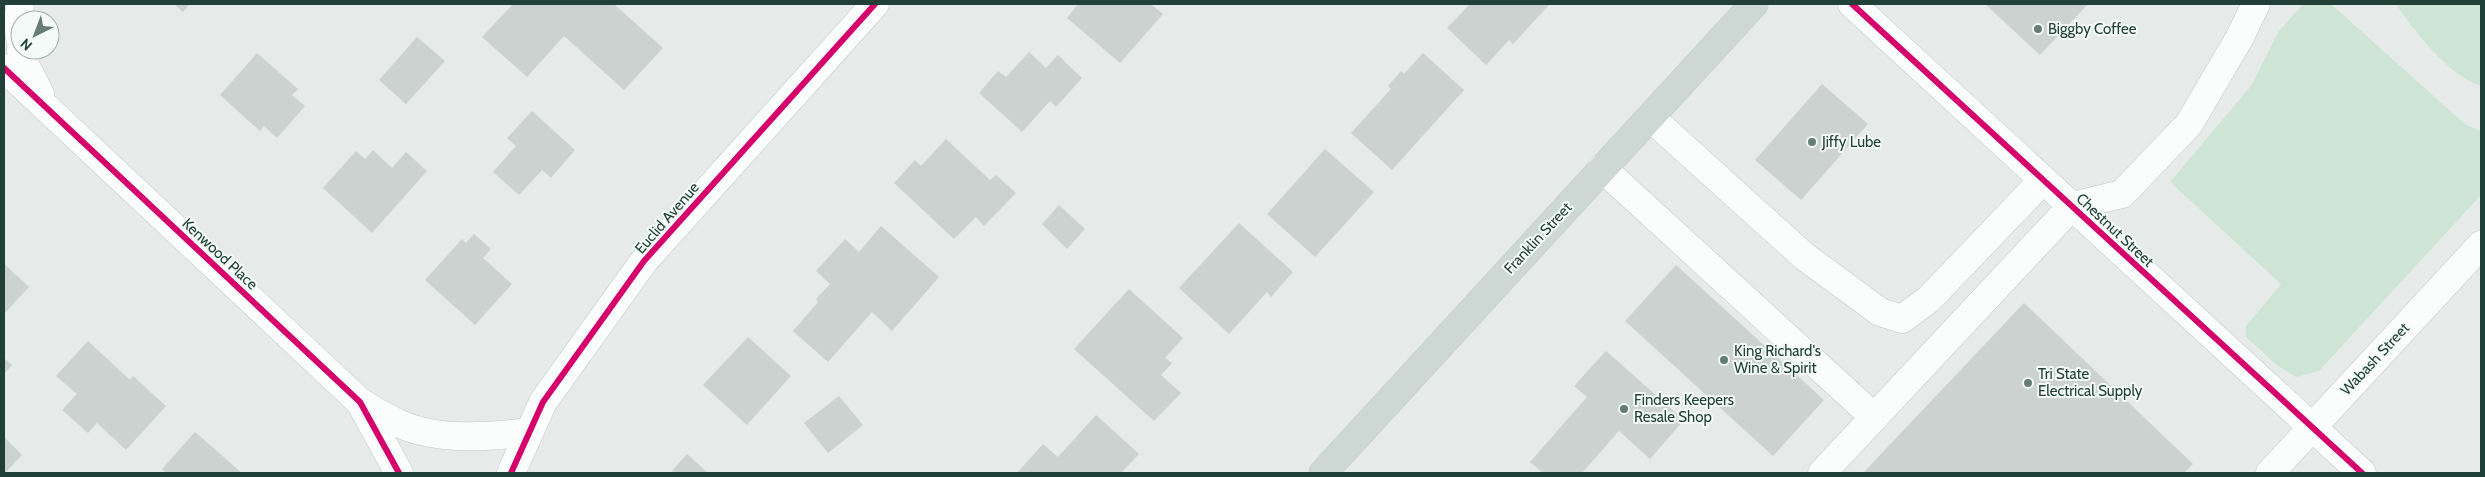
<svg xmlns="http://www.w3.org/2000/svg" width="2485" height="477" viewBox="0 0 2485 477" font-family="Cabin,sans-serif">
<rect width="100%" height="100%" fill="#e6ebe9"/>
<g fill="#cee5d5">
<path d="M 2303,4 L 2331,4 L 2466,125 L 2481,131 L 2481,195 L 2319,371 L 2296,377 L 2278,366 L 2246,337 L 2246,326 L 2281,284 L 2170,182 L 2251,86 L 2279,31 Z"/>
<path d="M 2396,4 L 2481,4 L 2481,86 C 2450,77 2413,30 2396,4 Z"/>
</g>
<g fill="#ccd2d0">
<path d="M 174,4 L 190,4 L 183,12 Z"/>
<path d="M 513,4 L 614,4 L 663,48 L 624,90 L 564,36 L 527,77 L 482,37 Z"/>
<path d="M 1078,4 L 1151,4 L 1163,14 L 1120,63 L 1067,18 Z"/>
<path d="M 1470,4 L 1550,4 L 1513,44 L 1509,40 L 1486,65 L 1447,28 Z"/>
<path d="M 1985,4 L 2088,4 L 2040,55 Z"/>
<path d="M 417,37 L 445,61 L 406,104 L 379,80 Z"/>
<path d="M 1029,52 L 1046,68 L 1058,55 L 1082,78 L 1056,107 L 1050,101 L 1022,132 L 979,93 L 998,71 L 1006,77 Z"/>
<path d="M 257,53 L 298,89 L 292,95 L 305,106 L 277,138 L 264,126 L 260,131 L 220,95 Z"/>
<path d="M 1423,53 L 1464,90 L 1392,170 L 1351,133 L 1391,89 L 1388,86 L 1401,71 L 1404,74 Z"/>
<path d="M 1822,84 L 1868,124 L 1801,200 L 1755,160 Z"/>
<path d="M 532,111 L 575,150 L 551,178 L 542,170 L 519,195 L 493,172 L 516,146 L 507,138 Z"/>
<path d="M 946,139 L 990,180 L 996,175 L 1016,193 L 984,226 L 976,217 L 954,239 L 894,183 L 915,160 L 921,166 Z"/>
<path d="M 1325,149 L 1374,192 L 1315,257 L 1267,214 Z"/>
<path d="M 373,150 L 392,168 L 406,152 L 427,171 L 372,233 L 323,188 L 356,151 L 365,159 Z"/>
<path d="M 1059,205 L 1085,229 L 1067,249 L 1042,224 Z"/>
<path d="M 1239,223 L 1293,272 L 1271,297 L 1267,292 L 1229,334 L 1179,288 Z"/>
<path d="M 881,226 L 939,277 L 892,331 L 872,312 L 828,362 L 793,331 L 818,302 L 816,299 L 830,284 L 816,271 L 845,239 L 859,252 Z"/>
<path d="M 474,234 L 491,249 L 483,258 L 512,284 L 475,325 L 425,280 L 462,239 L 466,243 Z"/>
<path d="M 4,264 L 29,287 L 4,314 Z"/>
<path d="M 1676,265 L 1824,400 L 1773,456 L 1625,321 Z"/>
<path d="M 1129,289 L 1183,338 L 1165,358 L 1172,363 L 1161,375 L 1181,393 L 1154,421 L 1074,349 Z"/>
<path d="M 2024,303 L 2193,464 L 2184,473 L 1863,473 Z"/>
<path d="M 748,337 L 791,376 L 747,425 L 703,385 Z"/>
<path d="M 88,341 L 130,380 L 133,376 L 166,406 L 126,450 L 97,423 L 88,433 L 62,410 L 77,394 L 56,376 Z"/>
<path d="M 1606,351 L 1684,420 L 1650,459 L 1619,431 L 1582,473 L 1543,473 L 1530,462 L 1587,397 L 1574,386 Z"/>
<path d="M 4,358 L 12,365 L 4,374 Z"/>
<path d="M 839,396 L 863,425 L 828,453 L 804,423 Z"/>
<path d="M 1096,415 L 1139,454 L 1121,473 L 1017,473 L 1043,444 L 1058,457 Z"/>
<path d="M 195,432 L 242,473 L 166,473 L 162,469 Z"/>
<path d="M 4,437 L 22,455 L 5,473 L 4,473 Z"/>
<path d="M 687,454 L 708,473 L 674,473 L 672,471 Z"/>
</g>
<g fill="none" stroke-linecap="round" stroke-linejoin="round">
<g stroke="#c3c8c6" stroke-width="29">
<g id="minor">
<path d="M 20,4 L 18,22 L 20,39"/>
<path d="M 1852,4 L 2362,473"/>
<path d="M 21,50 L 22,59 L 40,94"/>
<path d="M 4,68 L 360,402 L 399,473"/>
<path d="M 1650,117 L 1804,256 L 1880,312 L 1902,319 L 1929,299 L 2043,180"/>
<path d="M 1602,168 L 1874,417"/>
<path d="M 360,402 C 373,410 386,418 400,424 C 438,441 489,437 529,432"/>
<path d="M 511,473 L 543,402 L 644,261 L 875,4"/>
<path d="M 1822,473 L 2072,206 L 2122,194 L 2189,124 L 2240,37 L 2256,4"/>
<path d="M 2270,473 L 2481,245"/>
</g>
</g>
<g stroke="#c1cac7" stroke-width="29">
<path id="major" d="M 1323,473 L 1754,4"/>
</g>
<use href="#minor" stroke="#fbfcfc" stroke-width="28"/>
<use href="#major" stroke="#cdd7d4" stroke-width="28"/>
<g stroke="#f4faf7" stroke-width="9">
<g id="cycleway">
<path d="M 1852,4 L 2362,473"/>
<path d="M 4,68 L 360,402 L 399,473"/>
<path d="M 511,473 L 543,402 L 644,261 L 875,4"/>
</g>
</g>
<use href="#cycleway" stroke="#d6006c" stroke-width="6"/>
</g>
<g fill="#667c75" stroke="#f4faf7" stroke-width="2">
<circle cx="2038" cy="29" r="5"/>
<circle cx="1812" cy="142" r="5"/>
<circle cx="1724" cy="360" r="5"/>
<circle cx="2028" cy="383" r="5"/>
<circle cx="1624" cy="409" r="5"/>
</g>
<g text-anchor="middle" stroke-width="4" stroke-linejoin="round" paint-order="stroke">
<g font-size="15" fill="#214037" stroke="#f4faf7" text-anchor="start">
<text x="2048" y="34">Biggby Coffee</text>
<text x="1822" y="147">Jiffy Lube</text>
<text x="1734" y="356">King Richard's<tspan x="1734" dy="17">Wine &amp; Spirit</tspan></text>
<text x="2038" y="379">Tri State<tspan x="2038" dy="17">Electrical Supply</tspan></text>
<text x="1634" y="405">Finders Keepers<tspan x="1634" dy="17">Resale Shop</tspan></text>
</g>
<g font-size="15" fill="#214037" stroke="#f4faf7">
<text transform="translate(667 218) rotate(-49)" y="5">Euclid Avenue</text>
<text transform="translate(2115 230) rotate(43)" y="5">Chestnut Street</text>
<text transform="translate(1538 238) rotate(-47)" y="5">Franklin Street</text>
<text transform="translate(220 254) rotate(43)" y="5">Kenwood Place</text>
<text transform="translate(2375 359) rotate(-47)" y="5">Wabash Street</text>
</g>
</g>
<rect width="2485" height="477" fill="none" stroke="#214037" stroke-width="10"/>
<g transform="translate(35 35) rotate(222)"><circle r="24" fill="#f4faf7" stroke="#a0b0aa"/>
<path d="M0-4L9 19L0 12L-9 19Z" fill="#667c75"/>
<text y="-8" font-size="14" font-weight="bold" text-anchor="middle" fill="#214037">N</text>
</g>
</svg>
